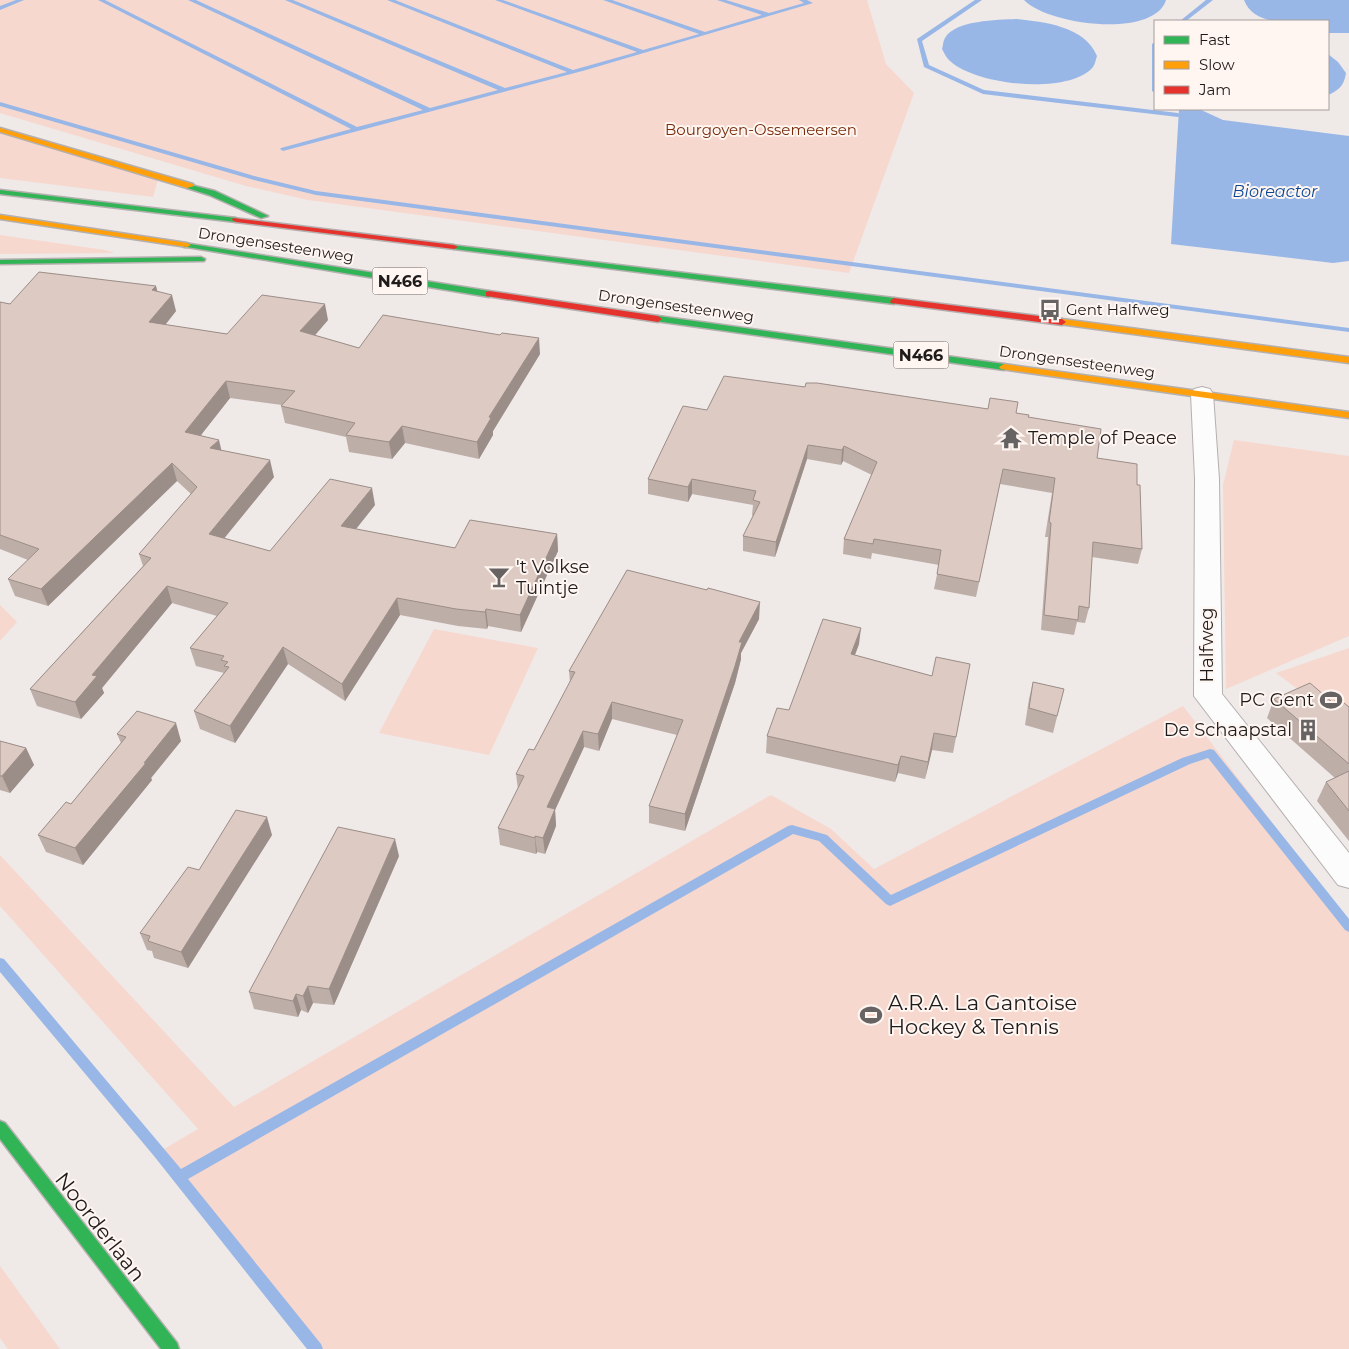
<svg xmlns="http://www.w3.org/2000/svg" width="1349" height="1349" viewBox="0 0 1349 1349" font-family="Montserrat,sans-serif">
<rect width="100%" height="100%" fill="#efe9e8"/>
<g fill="#f7d8ce">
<path d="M 0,0 L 867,0 L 886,64 L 914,93 L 849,273 L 308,200 L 246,186 L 0,113 Z"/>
<path d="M 0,130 L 159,176 L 153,197 L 0,178 Z"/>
<path d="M 0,235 L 105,250 L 115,253 L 0,254 Z"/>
<path d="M 1234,440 L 1349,456 L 1349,636 L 1226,689 L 1223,485 Z"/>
<path d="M 0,605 L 17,622 L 0,641 Z"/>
<path d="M 434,629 L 538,648 L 489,755 L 379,733 Z"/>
<path d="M 1349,648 L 1349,727 L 1276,673 Z"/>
<path d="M 1183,706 L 1349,923 L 1349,1349 L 319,1349 L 159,1152 L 198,1129 L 0,906 L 0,855 L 234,1107 L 771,795 L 831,829 L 874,869 Z"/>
<path d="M 0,1266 L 60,1349 L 8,1349 L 0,1338 Z"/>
</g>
<g fill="#98b7e7">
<path d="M 1024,0 L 1166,0 C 1154,39 1047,25 1024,0 Z"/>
<path d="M 1244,0 L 1349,0 L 1349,33 L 1328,33 L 1328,21 C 1303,21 1255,30 1244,0 Z"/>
<path d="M 1016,19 C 1044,22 1085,26 1097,56 C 1096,59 1095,64 1093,67 C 1069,96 971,85 948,59 C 945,56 944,52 942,49 C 943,46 943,41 945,38 C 955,20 998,20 1016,19 Z"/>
<path d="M 1328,54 L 1338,62 L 1346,73 C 1344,86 1339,90 1328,95 Z"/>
<path d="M 1179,109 L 1199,109 L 1223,120 L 1349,136 L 1349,261 L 1333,263 L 1171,244 Z"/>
</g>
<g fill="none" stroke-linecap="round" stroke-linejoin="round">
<g fill="#98b7e7" fill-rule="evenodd">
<path d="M 16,0 L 24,0 L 0,10 L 0,6 Z"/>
<path d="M 98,0 L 105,0 L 357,127 L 423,110 L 188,0 L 196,0 L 430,108 L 498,90 L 285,0 L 293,0 L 505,88 L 567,72 L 387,0 L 395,0 L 573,70 L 637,52 L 495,0 L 503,0 L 643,50 L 699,34 L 603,0 L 612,0 L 705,32 L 762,15 L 717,0 L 726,0 L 769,13 L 804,3 L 799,0 L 807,0 L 813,3 L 586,70 L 283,151 L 280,149 L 281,148 L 351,129 Z"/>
<path d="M 975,0 L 982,0 L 922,41 L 929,65 L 984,90 L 1178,113 L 1181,115 L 1178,117 L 983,94 L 924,67 L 917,39 Z"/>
<path d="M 1206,0 L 1213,0 L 1186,21 L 1180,21 Z"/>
<path d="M 1155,42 L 1155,93 L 1152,91 L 1152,44 Z"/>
<path d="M 0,102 L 258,177 L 316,191 L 1349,328 L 1349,332 L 316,195 L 254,180 L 0,106 Z"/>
<path d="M 1210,749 L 1214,750 L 1349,919 L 1349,932 L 1345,930 L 1208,758 L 1190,764 L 890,906 L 886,904 L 819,841 L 793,834 L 188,1179 L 321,1344 L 323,1349 L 307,1349 L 154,1156 L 0,972 L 0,958 L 4,959 L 181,1169 L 788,826 L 792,825 L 827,835 L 891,895 L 1182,758 Z"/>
</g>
<g stroke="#b4b0af" stroke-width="2">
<path id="street" d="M 1202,387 L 1210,389 L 1213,394 L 1219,479 L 1222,694 L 1349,853 L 1349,888 L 1338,885 L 1194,696 L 1195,479 L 1191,394 L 1194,389 Z"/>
</g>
<g stroke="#b4b0af" stroke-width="3">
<g id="fast">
<path d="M 187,184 L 215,191 L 268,216 L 261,218 L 209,195 L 187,188 Z"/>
<path d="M 0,190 L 236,218 L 240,220 L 236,222 L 0,194 Z"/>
<path d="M 184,243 L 489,291 L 493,294 L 489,297 L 187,247 L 184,247 Z"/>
<path d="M 451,245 L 894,298 L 898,301 L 894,304 L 454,249 L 450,247 Z"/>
<path d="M 201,257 L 205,259 L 204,261 L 0,264 L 0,260 Z"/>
<path d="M 658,316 L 1004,364 L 1009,367 L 1004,370 L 655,321 L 655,317 Z"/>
<path d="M 0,1121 L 5,1123 L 177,1343 L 179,1349 L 161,1349 L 0,1139 Z"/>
</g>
</g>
<g stroke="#b4b0af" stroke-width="3">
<g id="slow">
<path d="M 0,128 L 193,184 L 194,186 L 187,188 L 0,132 Z"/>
<path d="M 0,215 L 187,243 L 191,245 L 187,247 L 0,219 Z"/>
<path d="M 1062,319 L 1349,357 L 1349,363 L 1059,324 L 1059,320 Z"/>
<path d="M 1004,364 L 1349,412 L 1349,418 L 1001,369 L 999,367 Z"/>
</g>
</g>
<g stroke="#b4b0af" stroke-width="3">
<g id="jam">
<path d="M 233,218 L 454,245 L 458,247 L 454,249 L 236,222 L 232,220 Z"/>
<path d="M 489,291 L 658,316 L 662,319 L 658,322 L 486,296 L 486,292 Z"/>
<path d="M 894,298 L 1062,319 L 1066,322 L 1062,325 L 891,303 L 890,301 Z"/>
</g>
</g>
<use href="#street" fill="#fdfcfc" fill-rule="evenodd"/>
<use href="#fast" fill="#30b455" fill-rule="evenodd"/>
<use href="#slow" fill="#ff9f0a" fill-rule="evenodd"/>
<use href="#jam" fill="#e5322d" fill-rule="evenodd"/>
</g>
<g fill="#beaea8">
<path d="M 156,286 L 157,291 L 176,311 L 165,325 L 227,334 L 328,320 L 315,335 L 359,348 L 540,354 L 493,431 L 493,435 L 479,459 L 405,443 L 392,459 L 349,452 L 346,437 L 285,423 L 281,406 L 282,405 L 230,398 L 201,435 L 221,450 L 274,477 L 224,538 L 270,551 L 375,505 L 356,529 L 455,548 L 557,534 L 558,551 L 521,632 L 488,626 L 487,629 L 458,626 L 400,615 L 345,701 L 288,664 L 235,743 L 200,729 L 194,711 L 224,673 L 196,666 L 190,648 L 217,616 L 172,603 L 102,688 L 104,693 L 81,719 L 37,706 L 30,689 L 143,566 L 139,554 L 191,494 L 177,481 L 48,606 L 15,596 L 8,579 L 28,560 L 0,549 L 0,302 L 10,304 Z"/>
<path d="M 805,387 L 1016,413 L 1028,417 L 1097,458 L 1137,485 L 1142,549 L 1138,564 L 1092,557 L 1089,608 L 1085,623 L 1077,622 L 1074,635 L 1041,630 L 1048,537 L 1045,537 L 1052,493 L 1000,484 L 976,597 L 934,589 L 939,565 L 872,553 L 871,559 L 843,554 L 844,539 L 872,475 L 843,461 L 841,465 L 807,459 L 775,557 L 743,551 L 743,536 L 753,516 L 752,515 L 753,505 L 692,494 L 688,502 L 648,494 L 648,479 L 707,410 Z"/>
<path d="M 759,619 L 741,653 L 741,659 L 735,683 L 685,831 L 649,823 L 649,806 L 677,735 L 612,719 L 599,751 L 584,747 L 555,810 L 556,826 L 545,854 L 537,852 L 536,854 L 500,845 L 498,828 L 518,789 L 516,774 L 534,750 L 570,683 L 569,671 Z"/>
<path d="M 859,644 L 855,655 L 932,676 L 970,664 L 953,753 L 932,750 L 925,779 L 898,773 L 895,782 L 766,753 L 767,736 L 789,710 Z"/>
<path d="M 1033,682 L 1064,689 L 1053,733 L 1025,725 L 1029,699 Z"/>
<path d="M 1274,699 L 1332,702 L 1349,707 L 1349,841 L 1317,801 L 1326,782 L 1335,778 L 1267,718 Z"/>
<path d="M 117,734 L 181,741 L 151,778 L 152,780 L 83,865 L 46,852 L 38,835 L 71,804 L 121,743 Z"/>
<path d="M 0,741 L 26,748 L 34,765 L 10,793 L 0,790 Z"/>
<path d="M 272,835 L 188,968 L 154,958 L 152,951 L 147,950 L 140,933 L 199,870 Z"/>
<path d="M 399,856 L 334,1005 L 313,1003 L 308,1013 L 301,1010 L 298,1017 L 254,1009 L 249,992 Z"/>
</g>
<g fill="#9b8d88">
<path d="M 156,286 L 160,302 L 152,290 Z"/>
<path d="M 172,295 L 176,311 L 154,339 L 149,322 Z"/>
<path d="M 325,304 L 328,320 L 304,348 L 300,331 Z"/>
<path d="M 539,338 L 540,354 L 493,431 L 493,435 L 479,459 L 477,442 L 489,417 Z"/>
<path d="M 226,381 L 230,398 L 190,449 L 185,432 Z"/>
<path d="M 402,426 L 405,443 L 392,459 L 389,442 Z"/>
<path d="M 219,440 L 223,457 L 210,448 Z"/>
<path d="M 808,445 L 807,459 L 775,557 L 776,542 Z"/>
<path d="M 844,446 L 843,461 L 841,465 L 842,450 Z"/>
<path d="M 270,460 L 274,477 L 214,551 L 209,534 Z"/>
<path d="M 172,463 L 177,481 L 48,606 L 41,589 Z"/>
<path d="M 692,479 L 692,494 L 688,502 L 688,487 Z"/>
<path d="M 372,488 L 375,505 L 344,544 L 341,526 Z"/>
<path d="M 557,534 L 558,551 L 521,632 L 520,615 Z"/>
<path d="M 167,586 L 172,603 L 102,688 L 104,693 L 81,719 L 75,702 L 92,675 Z"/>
<path d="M 397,598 L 400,615 L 345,701 L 342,684 Z"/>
<path d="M 760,602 L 759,619 L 741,653 L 741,659 L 735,683 L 685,831 L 685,814 L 739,642 Z"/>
<path d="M 486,609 L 488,626 L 487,629 L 485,612 Z"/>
<path d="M 861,628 L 859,644 L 849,670 L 851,654 Z"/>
<path d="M 283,647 L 288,664 L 235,743 L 230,726 Z"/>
<path d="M 612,702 L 612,719 L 599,751 L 598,734 Z"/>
<path d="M 176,723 L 181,741 L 151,778 L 152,780 L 83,865 L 75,848 Z"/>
<path d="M 583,731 L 584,747 L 555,810 L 556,826 L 545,854 L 543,838 L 547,807 Z"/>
<path d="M 934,733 L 932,750 L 925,779 L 928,762 Z"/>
<path d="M 26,748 L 34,765 L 10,793 L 2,776 Z"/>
<path d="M 901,756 L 898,773 L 895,782 L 898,765 Z"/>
<path d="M 267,817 L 272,835 L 188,968 L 181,952 Z"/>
<path d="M 535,836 L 537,852 L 536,854 L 535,838 Z"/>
<path d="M 395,839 L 399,856 L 334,1005 L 329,989 Z"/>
<path d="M 308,986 L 313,1003 L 308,1013 L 303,996 Z"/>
<path d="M 296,994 L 301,1010 L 298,1017 L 293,1001 Z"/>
</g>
<g fill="#ddcac3" stroke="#9b8d88">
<path d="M 39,272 L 156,286 L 152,290 L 172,295 L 149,322 L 227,334 L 262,295 L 325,304 L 300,331 L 359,348 L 383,315 L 500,335 L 502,333 L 539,338 L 489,417 L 491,418 L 477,442 L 402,426 L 389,442 L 346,435 L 355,423 L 281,406 L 295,391 L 226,381 L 185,432 L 219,440 L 210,448 L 270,460 L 209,534 L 270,551 L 330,479 L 372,488 L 341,526 L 455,548 L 470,520 L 557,534 L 520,615 L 486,609 L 485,612 L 456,609 L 397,598 L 342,684 L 283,647 L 230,726 L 194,711 L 229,667 L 224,666 L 228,662 L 221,660 L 224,656 L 190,648 L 228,603 L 167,586 L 92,675 L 97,676 L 75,702 L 30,689 L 151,558 L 139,554 L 197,487 L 172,463 L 41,589 L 8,579 L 39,549 L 0,535 L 0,302 L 10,304 Z"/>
<path d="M 724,376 L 805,387 L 806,383 L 817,383 L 988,409 L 990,398 L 1018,402 L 1016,413 L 1029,415 L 1028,417 L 1101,429 L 1097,458 L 1137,464 L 1137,485 L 1140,485 L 1142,549 L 1093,542 L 1089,608 L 1079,606 L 1078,620 L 1044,615 L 1051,523 L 1049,522 L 1055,478 L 1003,469 L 979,582 L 937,574 L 941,550 L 874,539 L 873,544 L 844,539 L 877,462 L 844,446 L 842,450 L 808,445 L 776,542 L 743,536 L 760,502 L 753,500 L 756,491 L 692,479 L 688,487 L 648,479 L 683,406 L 707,410 Z"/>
<path d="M 627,570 L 707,590 L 708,588 L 760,602 L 739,642 L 742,642 L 735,666 L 685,814 L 649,806 L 683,720 L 612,702 L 598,734 L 583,731 L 547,807 L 555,809 L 543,838 L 535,836 L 535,838 L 498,828 L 524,776 L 516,774 L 529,749 L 534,750 L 575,672 L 569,671 Z"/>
<path d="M 823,619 L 861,628 L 851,654 L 932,676 L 936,657 L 970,664 L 956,737 L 934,733 L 928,762 L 901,756 L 898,765 L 767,736 L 777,708 L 789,710 Z"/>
<path d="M 1033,682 L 1064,689 L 1057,716 L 1029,708 Z"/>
<path d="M 1310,683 L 1332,702 L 1339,699 L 1349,707 L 1349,764 L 1274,699 Z"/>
<path d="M 137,711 L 176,723 L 144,763 L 146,763 L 75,848 L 38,835 L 66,802 L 71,804 L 126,737 L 117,734 Z"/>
<path d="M 0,741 L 26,748 L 2,776 L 0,776 Z"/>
<path d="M 1349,771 L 1349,811 L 1326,782 Z"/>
<path d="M 236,810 L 267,817 L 181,952 L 148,941 L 150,936 L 140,933 L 188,867 L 199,870 Z"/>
<path d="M 338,827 L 395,839 L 329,989 L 308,986 L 303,996 L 296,994 L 293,1001 L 249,992 Z"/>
</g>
<defs>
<g id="bus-bare" transform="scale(1.725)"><path d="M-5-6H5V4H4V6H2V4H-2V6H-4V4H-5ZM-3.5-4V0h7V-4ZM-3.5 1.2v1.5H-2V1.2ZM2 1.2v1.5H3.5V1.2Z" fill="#676362" stroke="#fff6f2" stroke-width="2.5" paint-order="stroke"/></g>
<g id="temple-bare" transform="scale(1.725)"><path d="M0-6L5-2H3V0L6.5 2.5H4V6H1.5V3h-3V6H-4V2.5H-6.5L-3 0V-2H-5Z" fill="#676362" stroke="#fff6f2" stroke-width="2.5" paint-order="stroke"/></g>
<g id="bar-bare" transform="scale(1.725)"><path d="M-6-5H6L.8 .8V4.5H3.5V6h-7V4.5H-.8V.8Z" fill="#676362" stroke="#fff6f2" stroke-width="2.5" paint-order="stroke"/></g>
<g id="stadium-bare" transform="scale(1.725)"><path d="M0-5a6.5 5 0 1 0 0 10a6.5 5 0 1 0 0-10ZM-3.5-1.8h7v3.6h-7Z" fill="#676362" stroke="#fff6f2" stroke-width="2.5" paint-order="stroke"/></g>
<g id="building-bare" transform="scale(1.725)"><path d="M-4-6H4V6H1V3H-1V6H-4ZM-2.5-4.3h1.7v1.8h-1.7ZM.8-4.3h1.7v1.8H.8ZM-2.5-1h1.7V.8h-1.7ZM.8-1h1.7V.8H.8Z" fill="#676362" stroke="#fff6f2" stroke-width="2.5" paint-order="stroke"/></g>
</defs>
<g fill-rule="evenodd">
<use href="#bus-bare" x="1050" y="310"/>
<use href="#temple-bare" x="1011" y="438"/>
<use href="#bar-bare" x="499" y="577"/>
<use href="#stadium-bare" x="1331" y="700"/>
<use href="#building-bare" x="1308" y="730"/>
<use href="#stadium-bare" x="871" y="1015"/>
</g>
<g text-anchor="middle" stroke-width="4" stroke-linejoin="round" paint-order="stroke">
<g font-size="15" fill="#782c0b" stroke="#fff6f2">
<text x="761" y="135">Bourgoyen-Ossemeersen</text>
</g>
<g font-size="15" fill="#1e1b1a" stroke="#fff6f2">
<text transform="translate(276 245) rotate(9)" y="5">Drongensesteenweg</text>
<text transform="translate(676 306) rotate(8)" y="5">Drongensesteenweg</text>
<text transform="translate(1077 362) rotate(8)" y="5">Drongensesteenweg</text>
</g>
<g font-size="15" fill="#1e1b1a" stroke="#fff6f2" text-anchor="start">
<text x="1066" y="315">Gent Halfweg</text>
</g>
<g font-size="16" font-style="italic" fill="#094897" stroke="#fff6f2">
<text x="1275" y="197">Bioreactor</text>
</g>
<g fill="#fff6f2" stroke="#625d5b" stroke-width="1">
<rect x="372.5" y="267.5" width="55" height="27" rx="4"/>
<rect x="893.5" y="341.5" width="55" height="27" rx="4"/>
</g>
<g font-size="16" font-weight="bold" fill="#1e1b1a">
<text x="400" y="287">N466</text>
<text x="921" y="361">N466</text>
</g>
<g font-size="18" fill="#1e1b1a" stroke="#fff6f2" text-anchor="start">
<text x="1028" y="444">Temple of Peace</text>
<text x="516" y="573">'t Volkse<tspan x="516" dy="21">Tuintje</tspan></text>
<text x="1314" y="706" text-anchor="end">PC Gent</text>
<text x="1292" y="736" text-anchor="end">De Schaapstal</text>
</g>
<g font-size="18" fill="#1e1b1a" stroke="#fff6f2">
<text transform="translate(1207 645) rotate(-90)" y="6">Halfweg</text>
</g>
<g font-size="21" fill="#1e1b1a" stroke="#fff6f2" text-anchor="start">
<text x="888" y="1010">A.R.A. La Gantoise<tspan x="888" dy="24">Hockey &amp; Tennis</tspan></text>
</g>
<g font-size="21" fill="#1e1b1a" stroke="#fff6f2">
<text transform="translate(100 1227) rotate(52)" y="7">Noorderlaan</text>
</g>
</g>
<rect x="1154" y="20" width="175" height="90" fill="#fff6f2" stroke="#a59e9c"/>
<rect x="1164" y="36" width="25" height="8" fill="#30b455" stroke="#a59e9c"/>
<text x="1199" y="45" font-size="15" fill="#1e1b1a">Fast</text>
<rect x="1164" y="61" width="25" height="8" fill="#ff9f0a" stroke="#a59e9c"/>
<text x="1199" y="70" font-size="15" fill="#1e1b1a">Slow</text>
<rect x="1164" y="86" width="25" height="8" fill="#e5322d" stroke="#a59e9c"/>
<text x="1199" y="95" font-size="15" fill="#1e1b1a">Jam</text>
</svg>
